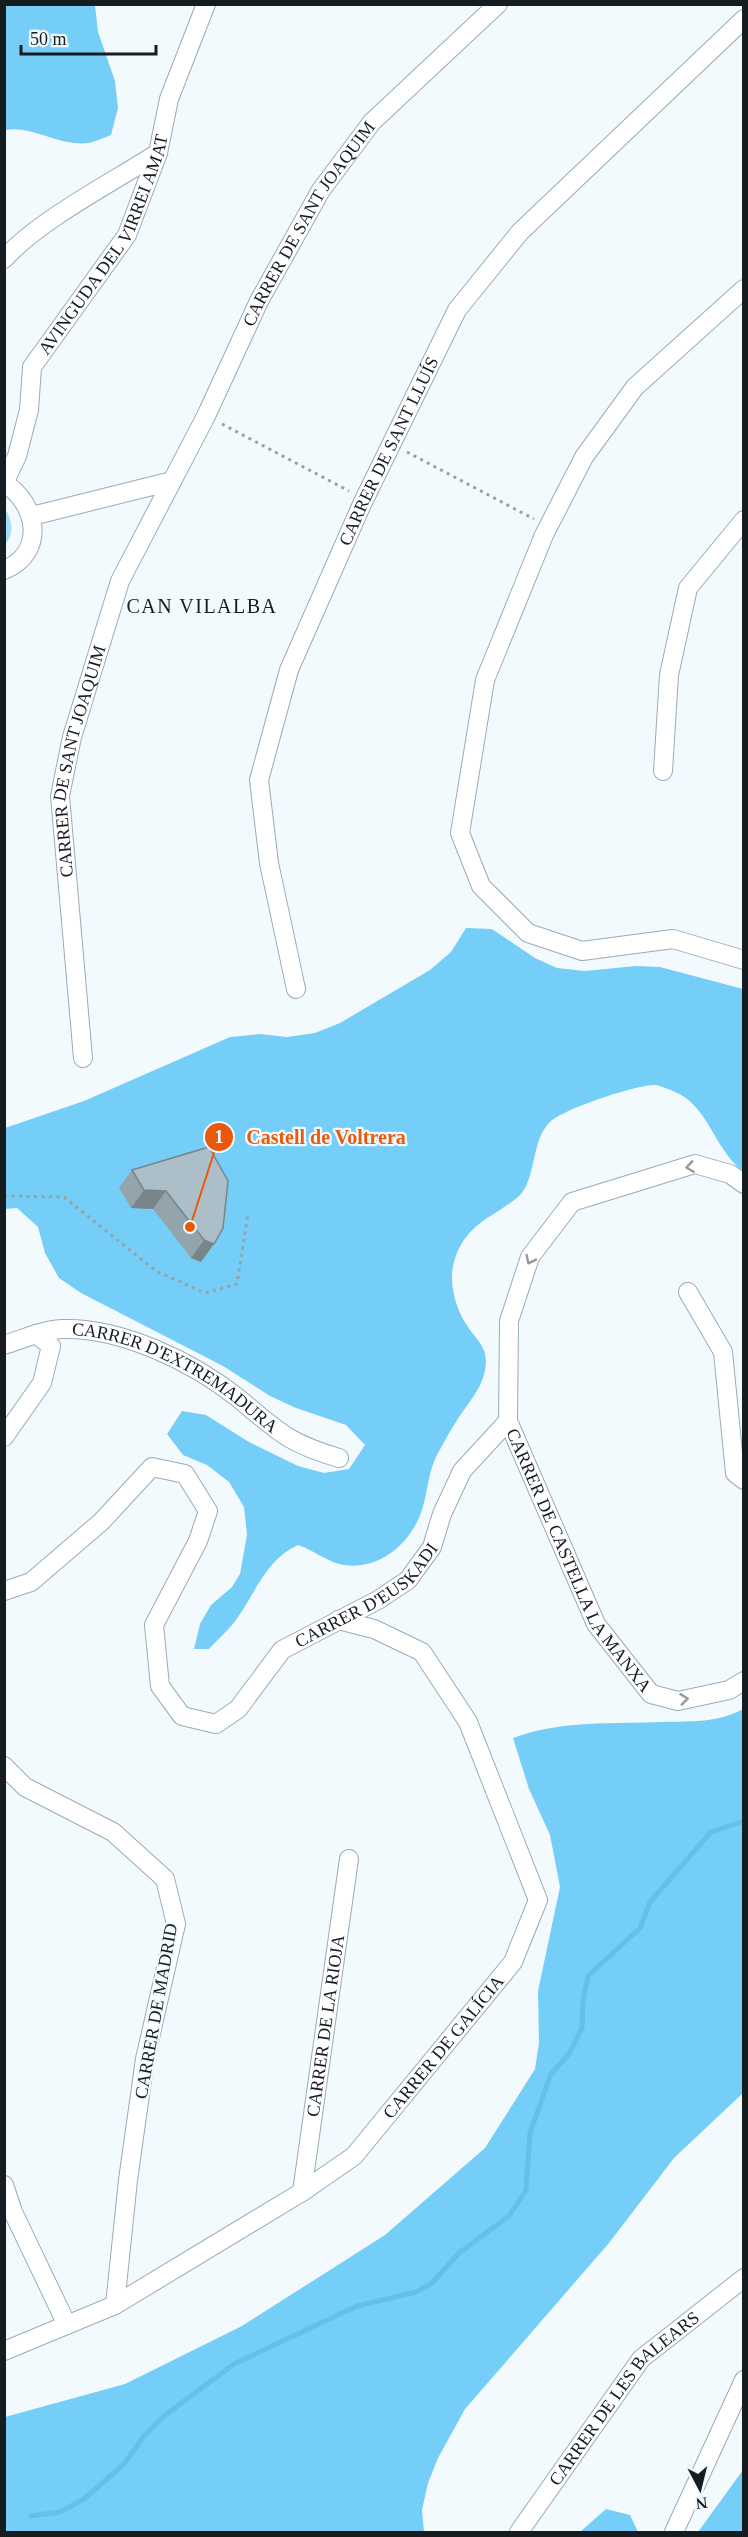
<svg xmlns="http://www.w3.org/2000/svg" width="748" height="2537" viewBox="0 0 748 2537" font-family="Georgia,serif">
<rect width="100%" height="100%" fill="#f3fafe"/>
<path fill="#a3dffc" d="M 5,509 C 13,520 14,534 5,545 Z"/>
<g fill="#74cef7">
<path d="M 5,4 L 95,5 L 98,32 L 115,81 L 118,108 L 111,135 C 103,138 95,142 88,143 C 59,147 33,125 5,130 Z"/>
<path d="M 466,928 L 492,929 L 535,958 L 557,968 L 585,971 L 636,966 L 660,967 L 743,989 L 743,1171 C 714,1150 709,1105 673,1091 C 668,1089 661,1086 656,1085 C 638,1084 563,1109 550,1122 C 547,1124 544,1130 542,1133 C 533,1150 533,1184 519,1196 C 493,1218 465,1223 454,1262 C 448,1283 456,1310 468,1327 C 476,1339 486,1346 486,1362 C 485,1387 468,1402 456,1422 C 449,1432 444,1443 438,1453 C 428,1471 428,1491 422,1510 C 411,1544 377,1573 339,1564 C 325,1560 313,1550 298,1545 C 267,1559 256,1591 238,1617 C 230,1629 218,1639 209,1649 L 194,1649 L 200,1624 L 211,1605 L 232,1587 L 240,1574 L 247,1535 L 244,1507 L 229,1482 L 207,1465 L 183,1455 L 167,1434 L 182,1411 L 206,1415 L 249,1442 L 298,1466 L 324,1473 L 349,1469 L 365,1445 L 346,1425 L 296,1408 L 270,1396 L 223,1366 L 81,1293 L 59,1278 L 45,1253 L 38,1227 L 17,1208 L 5,1209 L 5,1128 L 84,1101 L 230,1037 L 260,1034 L 287,1037 L 315,1033 L 340,1023 L 430,970 L 451,952 Z"/>
<path d="M 743,1709 L 743,2093 L 674,2158 L 609,2243 L 465,2409 L 438,2458 L 428,2483 L 422,2510 L 424,2532 L 5,2532 L 5,2417 L 125,2384 L 242,2326 L 385,2235 L 485,2148 L 535,2069 L 539,2043 L 538,1991 L 560,1887 L 550,1835 L 529,1789 L 513,1738 C 561,1720 613,1724 663,1722 C 692,1721 718,1723 743,1709 Z"/>
<path d="M 743,2470 L 743,2532 L 698,2532 Z"/>
<path d="M 606,2509 L 630,2515 L 638,2532 L 580,2532 Z"/>
</g>
<g fill="none" stroke-linecap="round" stroke-linejoin="round">
<path stroke="#65bfe7" stroke-width="5" d="M 31,2516 L 60,2512 L 84,2499 L 124,2464 L 144,2436 L 164,2416 L 234,2364 L 357,2306 L 416,2292 L 432,2283 L 459,2253 L 509,2216 L 526,2190 L 530,2133 L 551,2074 L 569,2054 L 582,2028 L 583,2001 L 588,1976 L 640,1928 L 650,1902 L 711,1832 L 744,1821"/>
<g stroke="#99acb5" stroke-width="20">
<g id="street">
<path d="M 4,259 C 39,220 113,182 158,153"/>
<path d="M 744,289 L 635,387 L 584,457 L 544,535 L 485,680 L 460,833 L 481,886 L 528,933 L 582,951 L 673,939 L 744,960"/>
<path id="s1" d="M 4,483 L 17,456 L 29,410 L 32,367 L 127,235 L 158,153 L 169,99 L 206,4"/>
<path d="M 4,483 C 38,504 46,553 4,570"/>
<path d="M 32,516 L 172,481"/>
<path d="M 663,771 L 669,675 L 688,588 L 744,520"/>
<path id="s2" d="M 296,989 L 269,863 L 259,780 L 289,670 L 362,504 L 457,310 L 520,232 L 744,19"/>
<path id="s3" d="M 83,1058 L 60,796 L 72,737 L 120,581 L 206,416 L 259,301 L 321,190 L 372,122 L 498,4"/>
<path id="s4" d="M 744,1184 L 730,1174 L 695,1164 L 572,1202 L 530,1257 L 509,1321 L 508,1421 L 596,1624 L 651,1694 L 678,1701 L 729,1690 L 744,1681"/>
<path d="M 688,1292 L 723,1352 L 735,1473 L 744,1480"/>
<path id="s5" d="M 4,1345 C 23,1339 42,1330 62,1329 C 121,1327 193,1362 238,1398 C 278,1431 287,1443 339,1458"/>
<path d="M 4,1437 L 42,1383 L 51,1346 L 36,1334"/>
<path id="s6" d="M 4,1591 L 31,1582 L 101,1522 L 152,1467 L 185,1474 L 208,1511 L 198,1541 L 154,1625 L 160,1686 L 182,1716 L 216,1724 L 238,1709 L 282,1650 L 378,1600 L 408,1580 L 432,1547 L 442,1514 L 462,1471 L 508,1421"/>
<path d="M 4,1766 L 25,1787 L 113,1832 L 165,1879 L 176,1924 L 145,2059 L 128,2180 L 115,2305"/>
<path d="M 4,2185 L 13,2212 L 67,2325"/>
<path id="s7" d="M 302,2192 L 349,1859"/>
<path id="s8" d="M 4,2351 L 115,2305 L 302,2192 L 354,2156 L 513,1962 L 538,1900 L 468,1722 L 422,1652 L 374,1629 L 338,1620"/>
<path id="s9" d="M 519,2532 L 641,2359 L 744,2278"/>
<path d="M 674,2532 L 744,2380"/>
</g>
</g>
<g stroke="#9aa1a4" stroke-width="3" stroke-dasharray="3 4.5" stroke-linecap="butt">
<path d="M 222,424 L 349,491"/>
<path d="M 407,452 L 534,519"/>
<path d="M 4,1196 L 64,1197 L 156,1271 L 205,1293 L 237,1284 L 248,1214"/>
</g>
<use href="#street" stroke="#fff" stroke-width="18"/>
</g>
<path fill="#94a4ac" d="M 132,1170 L 228,1181 L 201,1262 L 191,1258 L 153,1209 L 131,1208 L 119,1188 Z"/>
<g fill="#78868c">
<path d="M 144,1190 L 166,1191 L 153,1209 L 131,1208 Z"/>
<path d="M 204,1240 L 214,1244 L 201,1262 L 191,1258 Z"/>
</g>
<path fill="#acbfc8" stroke="#78868c" stroke-width="1.5" d="M 209,1147 L 228,1181 L 223,1228 L 214,1244 L 204,1240 L 166,1191 L 144,1190 L 132,1170 Z"/>
<defs><path id="oneway-chevron" d="M-2-3.5L2.5 0L-2 3.5" fill="none" stroke-width="1.6" stroke-linecap="round" stroke-linejoin="round" transform="scale(1.5)"/></defs>
<g stroke="#96999b">
<use href="#oneway-chevron" transform="translate(690 1167) rotate(172)"/>
<use href="#oneway-chevron" transform="translate(530 1260) rotate(116)"/>
<use href="#oneway-chevron" transform="translate(684 1699) rotate(-7)"/>
</g>
<g text-anchor="middle" stroke-width="4.5" stroke-linejoin="round" paint-order="stroke">
<g font-size="18" fill="#161d20" stroke="#f3fafe">
<text dy="6" stroke="none"><textPath href="#s3" startOffset="891">CARRER DE SANT JOAQUIM</textPath></text>
<text dy="6" stroke="none"><textPath href="#s1" startOffset="264">AVINGUDA DEL VIRREI AMAT</textPath></text>
<text dy="6" stroke="none"><textPath href="#s2" startOffset="567">CARRER DE SANT LLUÍS</textPath></text>
<text dy="6" stroke="none"><textPath href="#s3" startOffset="300">CARRER DE SANT JOAQUIM</textPath></text>
<text dy="6" stroke="none"><textPath href="#s5" startOffset="186">CARRER D'EXTREMADURA</textPath></text>
<text dy="6" stroke="none"><textPath href="#s4" startOffset="576">CARRER DE CASTELLA LA MANXA</textPath></text>
<text dy="6" stroke="none"><textPath href="#s6" startOffset="735">CARRER D'EUSKADI</textPath></text>
<text transform="translate(156 2011) rotate(-80)" y="6">CARRER DE MADRID</text>
<text dy="6" stroke="none"><textPath href="#s7" startOffset="168">CARRER DE LA RIOJA</textPath></text>
<text dy="6" stroke="none"><textPath href="#s8" startOffset="543">CARRER DE GALÍCIA</textPath></text>
<text dy="6" stroke="none"><textPath href="#s9" startOffset="171">CARRER DE LES BALEARS</textPath></text>
</g>
<g font-size="20" letter-spacing="1.5" fill="#161d20" stroke="#f3fafe">
<text x="202" y="613">CAN VILALBA</text>
</g>
</g>
<path fill="none" stroke="#e8590c" stroke-width="2" d="M190 1227L219 1137"/>
<g fill="#e8590c" stroke="#f3fafe" stroke-width="2">
<circle cx="190" cy="1227" r="6"/>
<circle cx="219" cy="1137" r="15"/>
</g>
<g font-size="18" text-anchor="middle" font-weight="bold" fill="#fff">
<text x="219" y="1143">1</text>
</g>
<g font-size="20" text-anchor="middle" font-weight="bold" fill="#e8590c" stroke="#f3fafe" stroke-width="4.5" stroke-linejoin="round" paint-order="stroke">
<text x="326" y="1144">Castell de Voltrera</text>
</g>
<rect width="748" height="2537" fill="none" stroke="#161d20" stroke-width="12"/>
<g transform="translate(700 2489) rotate(173)" stroke="#f3fafe" stroke-width="4.5" paint-order="stroke">
<path d="M0-4.5L10 22L0 15L-10 22Z" fill="#161d20"/>
<text y="-9" font-size="16" font-weight="bold" text-anchor="middle" fill="#161d20">N</text>
</g>
<path d="M21 45v9h135v-9" fill="none" stroke="#161d20" stroke-width="3"/>
<text x="30" y="45" font-size="18" fill="#161d20" stroke="#f3fafe" stroke-width="4.5" paint-order="stroke">50 m</text>
</svg>
